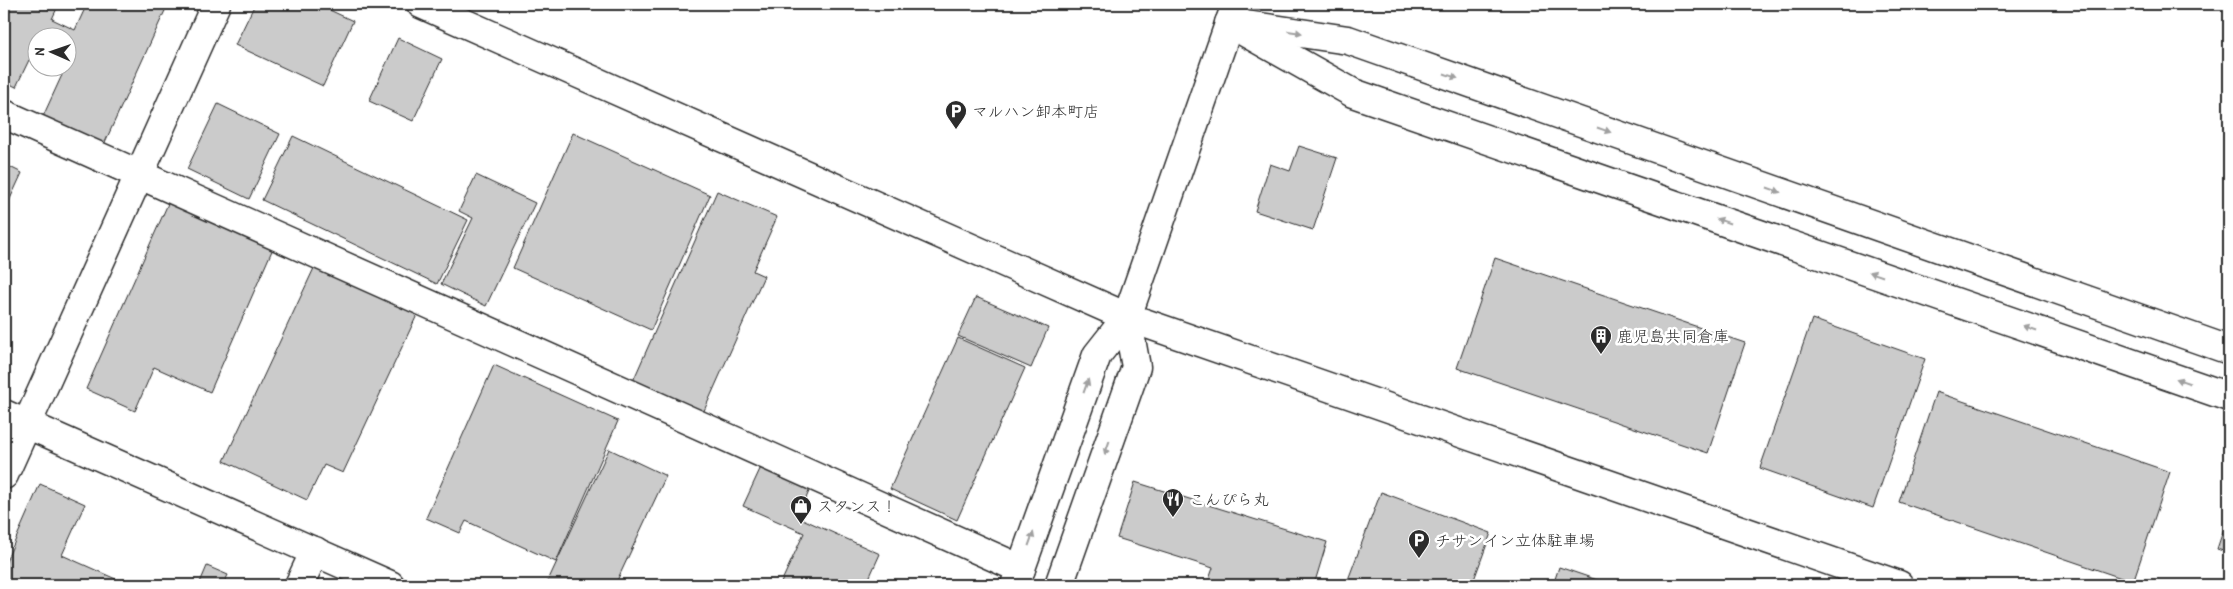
<svg xmlns="http://www.w3.org/2000/svg" width="2233" height="589" viewBox="0 0 2233 589" font-family="'Patrick Hand','Klee One',sans-serif">
<rect width="100%" height="100%" fill="#fff"/>
<filter id="ink" filterUnits="userSpaceOnUse"><feTurbulence type="fractalNoise" baseFrequency=".02" numOctaves="2"/><feDisplacementMap in="SourceGraphic" scale="10" xChannelSelector="R" yChannelSelector="G"/><feConvolveMatrix kernelMatrix="1 2 1 2 8 2 1 2 1" color-interpolation-filters="sRGB"/></filter>
<g filter="url(#ink)">
<g fill="#cbcbcb" stroke="#2b2b2b">
<path d="M 4,4 L 59,4 L 52,19 L 75,30 L 87,4 L 168,4 L 101,151 L 40,123 L 62,75 L 46,68 L 68,68 L 68,38 L 38,38 L 38,64 L 29,60 L 16,87 L 4,81 Z"/>
<path d="M 255,4 L 317,4 L 353,21 L 323,86 L 235,45 Z"/>
<path d="M 398,38 L 442,59 L 413,121 L 369,101 Z"/>
<path d="M 218,104 L 280,134 L 249,199 L 187,169 Z"/>
<path d="M 573,133 L 710,195 L 651,330 L 513,268 Z"/>
<path d="M 293,136 L 468,220 L 437,284 L 262,200 Z"/>
<path d="M 1299,146 L 1337,158 L 1313,230 L 1255,211 L 1270,164 L 1290,171 Z"/>
<path d="M 4,164 L 22,173 L 4,212 Z"/>
<path d="M 476,175 L 535,203 L 486,306 L 441,284 L 473,218 L 459,211 Z"/>
<path d="M 717,191 L 777,217 L 753,271 L 764,276 L 703,413 L 633,381 Z"/>
<path d="M 170,199 L 274,246 L 210,392 L 154,367 L 135,411 L 86,389 Z"/>
<path d="M 1495,258 L 1745,343 L 1708,453 L 1457,368 Z"/>
<path d="M 315,266 L 417,315 L 343,473 L 324,465 L 307,500 L 224,461 Z"/>
<path d="M 976,297 L 1048,328 L 1031,368 L 958,336 Z"/>
<path d="M 1812,319 L 1925,359 L 1873,508 L 1760,468 Z"/>
<path d="M 958,338 L 1025,368 L 957,520 L 890,489 Z"/>
<path d="M 494,365 L 618,421 L 556,562 L 466,521 L 460,533 L 426,518 Z"/>
<path d="M 1936,392 L 2170,472 L 2133,582 L 1899,502 Z"/>
<path d="M 609,449 L 666,476 L 615,585 L 546,585 Z"/>
<path d="M 761,467 L 810,489 L 798,517 L 880,554 L 866,585 L 780,585 L 804,533 L 743,506 Z"/>
<path d="M 1135,482 L 1327,542 L 1314,585 L 1207,585 L 1213,568 L 1117,538 Z"/>
<path d="M 40,484 L 85,504 L 62,555 L 129,585 L 4,585 L 4,566 Z"/>
<path d="M 1381,492 L 1491,533 L 1472,585 L 1346,585 Z"/>
<path d="M 2229,513 L 2229,553 L 2217,549 Z"/>
<path d="M 207,566 L 228,575 L 223,585 L 199,585 Z"/>
<path d="M 1559,567 L 1612,585 L 1553,585 Z"/>
</g>
<g fill="none" stroke-linecap="round" stroke-linejoin="round">
<g stroke="#2b2b2b" stroke-width="31">
<g id="minor">
<path d="M 421,4 L 1127,317 L 1899,585"/>
<path d="M 1229,23 L 1353,93 L 2229,397"/>
<path d="M 1246,25 L 1348,40 L 2229,350"/>
<path d="M 4,114 L 1021,569"/>
<path d="M 4,414 L 390,585"/>
<path d="M 4,475 L 216,4"/>
<path d="M 299,585 L 315,551"/>
<path d="M 1015,585 L 1097,355 L 1127,317 L 1236,4"/>
<path d="M 1059,585 L 1136,367 L 1127,317"/>
</g>
</g>
<use href="#minor" stroke="#fff" stroke-width="28"/>
</g>
<defs><path id="oneway-solid" d="M-6-.8H1V-3.2L6.5 0L1 3.2V.8H-6Z" transform="scale(1.25)"/></defs>
<g fill="#a0a0a0">
<use href="#oneway-solid" transform="translate(1295 32) rotate(8)"/>
<use href="#oneway-solid" transform="translate(1451 76) rotate(19)"/>
<use href="#oneway-solid" transform="translate(1604 130) rotate(19)"/>
<use href="#oneway-solid" transform="translate(1774 190) rotate(19)"/>
<use href="#oneway-solid" transform="translate(1723 221) rotate(-161)"/>
<use href="#oneway-solid" transform="translate(1876 274) rotate(-161)"/>
<use href="#oneway-solid" transform="translate(2030 328) rotate(-161)"/>
<use href="#oneway-solid" transform="translate(2183 381) rotate(-161)"/>
<use href="#oneway-solid" transform="translate(1086 386) rotate(-70)"/>
<use href="#oneway-solid" transform="translate(1107 448) rotate(109)"/>
<use href="#oneway-solid" transform="translate(1031 539) rotate(-70)"/>
</g>
</g>
<defs>
<g id="parking-pin" transform="scale(1.125)"><path d="M0 17L-7.5 6A9.5 9.5 0 1 1 7.5 6Z" fill="#2b2b2b" stroke="#fff"/><path d="M-3.5-5.5H1a3.5 3.5 0 0 1 0 7H-1V5.5H-3.5ZM-1-3.4V-.6H.8a1.4 1.4 0 0 0 0-2.8Z" fill="#fff"/></g>
<g id="building-pin" transform="scale(1.125)"><path d="M0 17L-7.5 6A9.5 9.5 0 1 1 7.5 6Z" fill="#2b2b2b" stroke="#fff"/><path d="M-4-6H4V6H1V3H-1V6H-4ZM-2.5-4.3h1.7v1.8h-1.7ZM.8-4.3h1.7v1.8H.8ZM-2.5-1h1.7V.8h-1.7ZM.8-1h1.7V.8H.8Z" fill="#fff"/></g>
<g id="restaurant-pin" transform="scale(1.125)"><path d="M0 17L-7.5 6A9.5 9.5 0 1 1 7.5 6Z" fill="#2b2b2b" stroke="#fff"/><path d="M-5-6h1v4h1v-4h1v4h1v-4h1v5L-1.5 .5V6h-2V.5L-5-1ZM5-6V6H3V1.5H1.5Q1.5-4 5-6Z" fill="#fff"/></g>
<g id="shop-pin" transform="scale(1.125)"><path d="M0 17L-7.5 6A9.5 9.5 0 1 1 7.5 6Z" fill="#2b2b2b" stroke="#fff"/><path d="M-5-2.5h2.3a2.7 3.5 0 0 1 5.4 0H5L5.5 6h-11ZM-1.5-2.5h3a1.5 2.3 0 0 0-3 0Z" fill="#fff"/></g>
</defs>
<g fill-rule="evenodd">
<use href="#parking-pin" x="956" y="111"/>
<use href="#building-pin" x="1601" y="336"/>
<use href="#restaurant-pin" x="1173" y="499"/>
<use href="#shop-pin" x="801" y="506"/>
<use href="#parking-pin" x="1419" y="540"/>
</g>
<g text-anchor="middle" stroke-width="5" stroke-linejoin="round" paint-order="stroke">
<g font-size="16" fill="#2b2b2b" stroke="#fff" text-anchor="start">
<text x="972" y="117">マルハン卸本町店</text>
<text x="1617" y="342">鹿児島共同倉庫</text>
<text x="1189" y="505">こんぴら丸</text>
<text x="817" y="512">スタンス！</text>
<text x="1435" y="546">チサンイン立体駐車場</text>
</g>
</g>
<rect width="2233" height="589" fill="none" stroke="#fff" stroke-width="20"/>
<rect x="10" y="10" width="2213" height="569" fill="none" stroke="#2b2b2b" stroke-width="2" filter="url(#ink)"/>
<g transform="translate(52 52) rotate(272)"><circle r="24" fill="#ffffff" stroke="#aaaaaa"/>
<path d="M0-4L9 19L0 12L-9 19Z" fill="#2b2b2b"/>
<text y="-8" font-size="14" font-weight="bold" text-anchor="middle" fill="#2b2b2b">N</text>
</g>
</svg>
